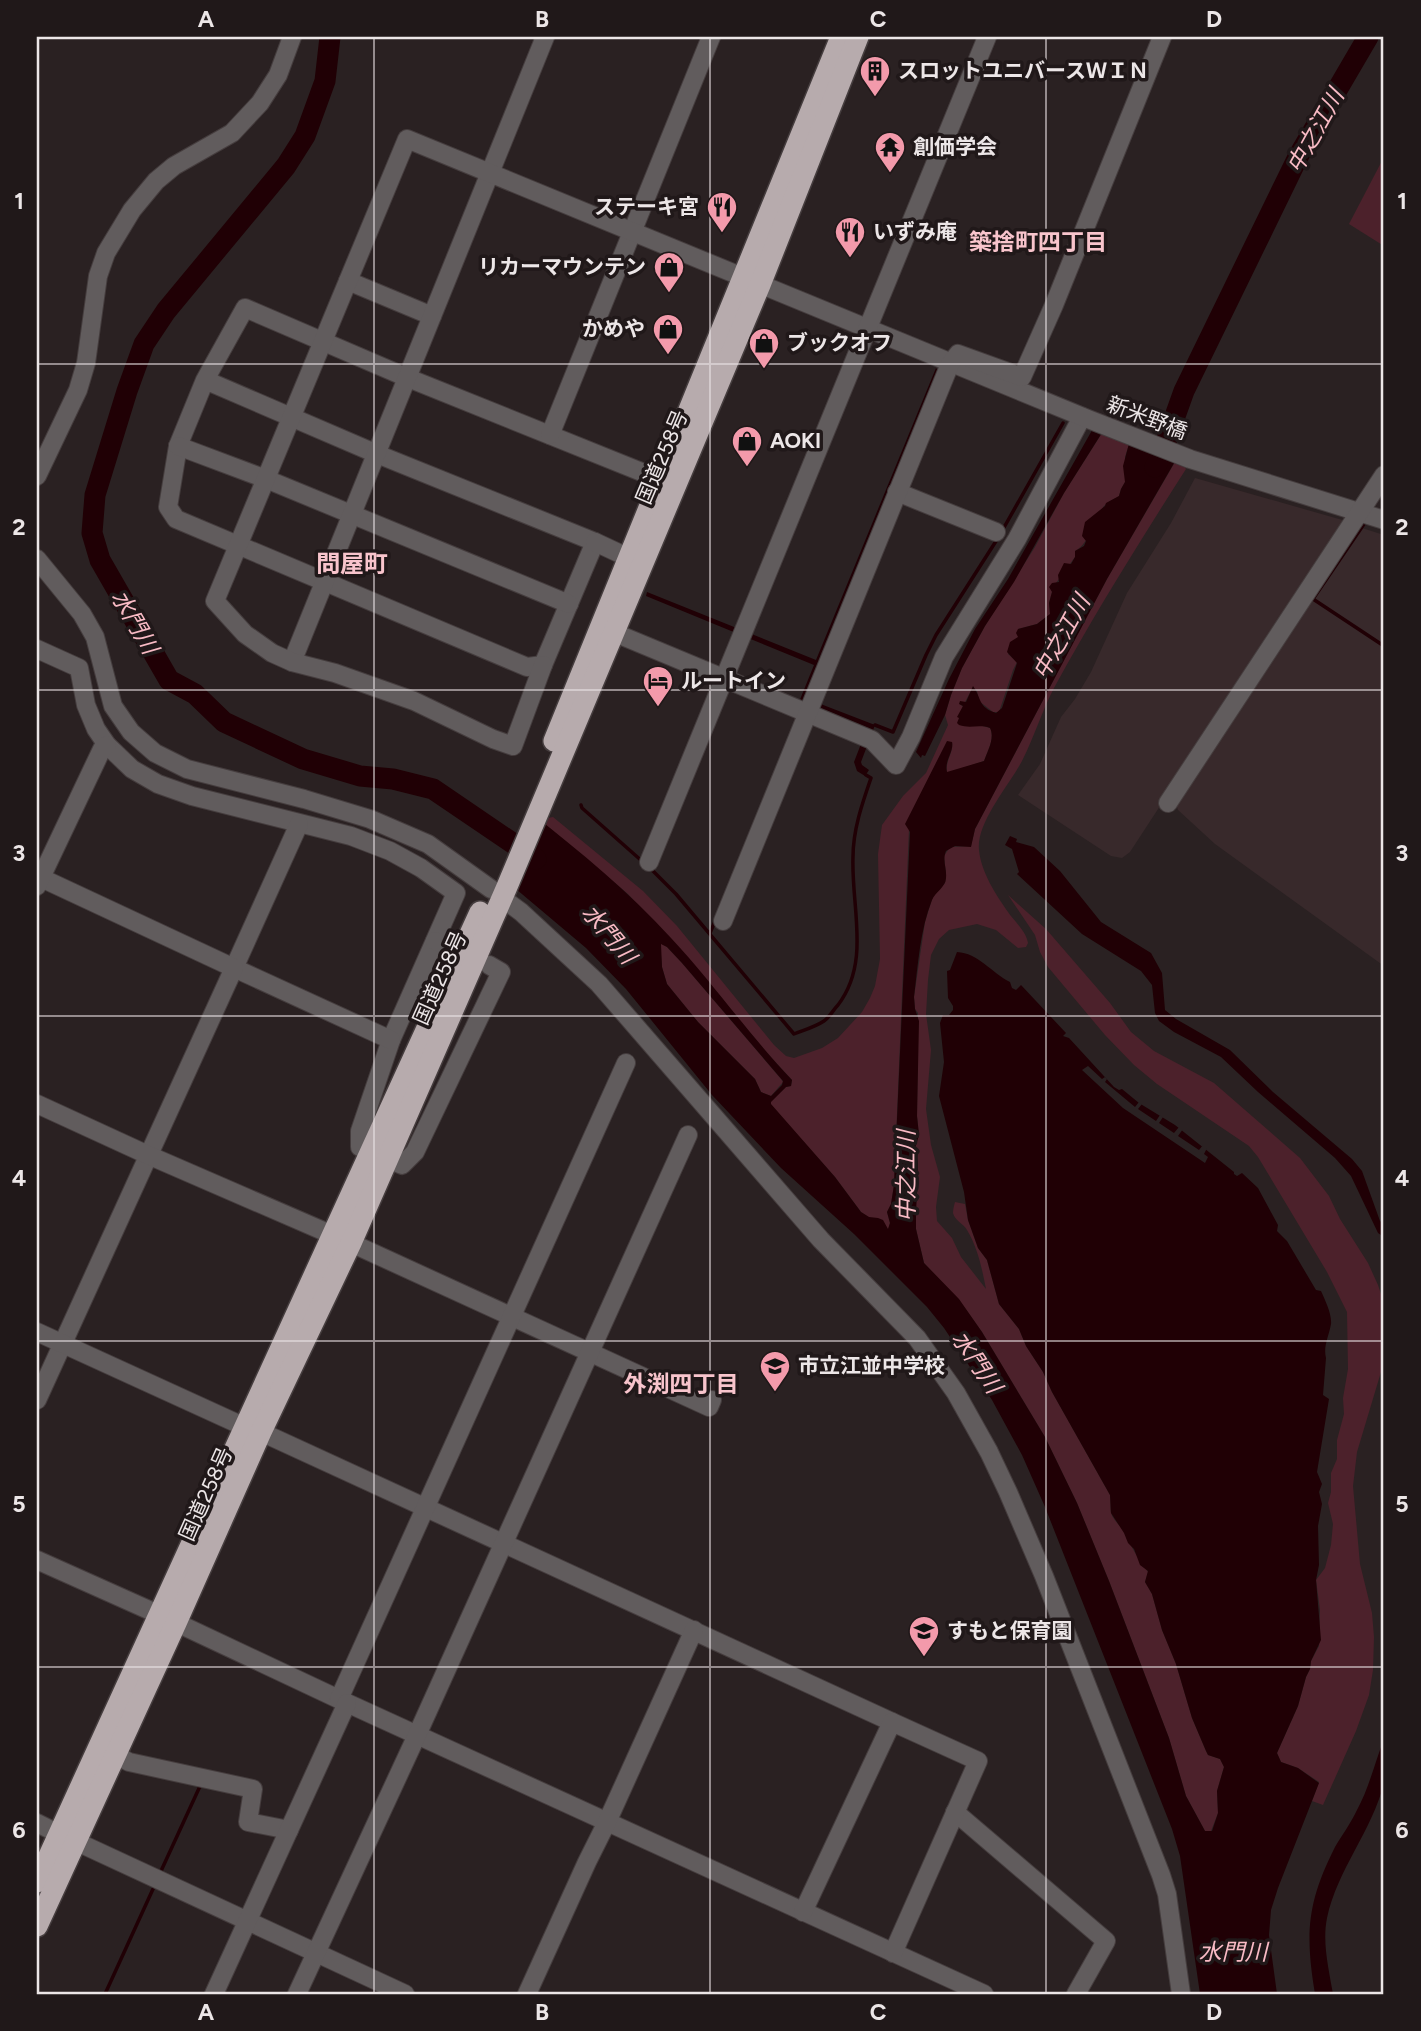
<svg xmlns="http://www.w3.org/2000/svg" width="1421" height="2031" viewBox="0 0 1421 2031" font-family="Figtree,'Noto Sans JP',sans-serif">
<rect width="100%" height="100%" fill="#2a2122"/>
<g fill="#38292b">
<path d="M 1195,478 L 1346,521 L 1130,852 L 1122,858 L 1111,856 L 1018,795 L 1040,764 L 1061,717 L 1075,699 L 1091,672 L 1127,593 L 1171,523 Z"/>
<path d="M 1362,528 L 1384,535 L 1384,966 L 1215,844 L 1178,810 L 1176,804 L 1311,599 L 1315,598 Z"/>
</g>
<g fill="#4c212b">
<path d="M 1384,157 L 1384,246 L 1349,224 Z"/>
<path d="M 1102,433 L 1129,444 L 1125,457 L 1125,482 L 1121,489 L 1119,496 C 1113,500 1106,502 1102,509 C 1091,523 1091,542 1075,551 L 1075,557 L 1056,583 L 1052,592 L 1049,603 L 1050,614 L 1037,624 L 1018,629 L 1018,637 L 1008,654 L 1017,662 L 1013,670 L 999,712 L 993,712 L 979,701 L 977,691 L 973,687 L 965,702 L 960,702 L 960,704 L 983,726 L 990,728 C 995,738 988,750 984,761 L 949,773 L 947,772 C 945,761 954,752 952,742 L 909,829 L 894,1185 L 891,1204 L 887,1212 L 890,1223 L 888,1230 L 861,1212 L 835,1177 L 770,1104 L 770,1102 L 786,1087 L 791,1086 L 792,1080 L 767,1053 L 709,983 L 628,894 L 546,825 L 548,818 L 553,817 L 643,891 L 677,926 L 774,1045 L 786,1056 L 794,1058 L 822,1048 L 838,1038 L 862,1012 L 870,998 L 875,986 L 880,959 L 878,854 L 882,825 L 903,796 L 926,773 L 948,725 L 945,715 L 951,695 L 962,668 L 985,626 L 1035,547 L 1064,493 Z"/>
<path d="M 1175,462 L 1184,466 L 1186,469 C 1140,541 1095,613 1054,688 C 1042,711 1034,737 1022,761 C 1009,785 976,823 979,850 C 981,872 996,895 1008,912 C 1015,922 1026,931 1028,943 L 1026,947 L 1018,948 L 996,930 L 977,924 L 949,930 L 939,939 L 931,955 L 928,980 L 926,1014 L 931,1050 L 926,1109 L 931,1145 L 940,1177 L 936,1207 L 937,1221 L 952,1238 L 961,1257 L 986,1289 C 982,1269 978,1248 967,1230 C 963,1223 955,1221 953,1213 C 953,1209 954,1206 955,1202 L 965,1204 L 968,1220 L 978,1248 L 987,1260 L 999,1304 L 1019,1329 L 1026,1346 L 1043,1372 L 1052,1392 L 1110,1495 C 1111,1501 1110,1508 1111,1513 C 1113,1520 1121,1526 1124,1532 C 1131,1546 1138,1559 1148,1572 L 1145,1582 L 1152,1594 L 1162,1630 L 1176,1664 L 1192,1718 L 1206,1751 L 1208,1755 L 1220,1759 L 1224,1767 L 1217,1791 L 1218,1813 L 1211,1831 L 1205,1831 L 1186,1796 L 1169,1738 L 1109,1581 L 1077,1503 L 1045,1437 L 982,1332 L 959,1300 L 924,1263 L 916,1229 L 916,1212 L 918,1164 L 915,1148 L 919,1135 L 917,1116 L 918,1013 L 915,1009 L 914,997 L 925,922 L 933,896 L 945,883 L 946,874 L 944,856 L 950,847 L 971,846 L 975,829 L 1107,579 Z"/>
<path d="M 1008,895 L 1046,929 L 1110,1003 L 1131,1032 L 1154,1051 L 1214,1083 L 1300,1158 L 1329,1196 L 1340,1219 L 1368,1263 L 1378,1285 L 1384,1303 L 1384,1350 L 1381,1372 L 1357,1452 L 1353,1486 L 1360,1564 L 1372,1613 L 1374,1637 L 1373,1670 L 1369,1695 L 1356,1731 L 1323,1805 L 1312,1801 L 1319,1782 L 1298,1768 L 1281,1762 L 1277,1753 L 1298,1706 L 1306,1677 L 1310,1669 L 1311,1661 L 1319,1646 L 1320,1610 L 1316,1580 L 1325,1568 L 1331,1545 L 1333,1524 L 1328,1503 L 1331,1492 L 1331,1473 L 1337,1459 L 1337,1440 L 1344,1414 L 1343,1398 L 1348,1369 L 1347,1312 L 1327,1272 L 1258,1157 L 1249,1146 L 1157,1084 L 1134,1065 L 1105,1035 L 1048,967 L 1040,952 L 1035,935 Z"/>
<path d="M 660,943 L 667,947 L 682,963 L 781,1079 L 783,1082 L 771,1096 L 761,1092 L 755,1079 L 698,1022 L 667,984 L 662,967 Z"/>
</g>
<g fill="#200005" fill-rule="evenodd">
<path d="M 936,368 L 940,374 L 818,703 L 875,725 L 861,762 L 862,765 L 869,770 L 865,776 L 857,771 L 854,762 L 866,731 L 799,702 L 814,665 L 646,596 L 647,592 L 816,660 Z"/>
<path d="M 1095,425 L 1105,428 L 1064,493 L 1014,582 L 985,626 L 962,668 L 951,695 L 945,715 L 925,756 L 922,755 L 921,758 L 916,752 L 949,679 L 975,629 L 1008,579 Z"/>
<path d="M 1130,440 L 1177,458 L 1107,579 L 975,829 L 971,847 L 955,846 L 946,851 C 942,861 947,868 946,878 C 946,887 935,892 932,900 C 920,930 918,965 914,997 L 915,1009 L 919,1021 L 917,1116 L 919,1135 L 915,1148 L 918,1164 L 916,1212 L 916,1229 L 924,1263 L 959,1299 L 982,1332 L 1045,1437 L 1077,1503 L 1109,1581 L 1169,1738 L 1186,1796 L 1205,1831 L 1212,1831 L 1218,1813 L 1217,1791 L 1224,1767 L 1220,1759 L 1208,1755 L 1206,1751 L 1192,1718 L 1176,1664 L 1162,1630 L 1152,1594 L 1145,1582 L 1148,1571 L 1140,1565 L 1134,1549 L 1128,1543 L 1124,1533 L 1111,1513 L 1110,1495 L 1052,1392 L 1043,1372 L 1026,1346 L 1019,1329 L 999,1304 L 987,1260 L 978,1248 L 968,1220 L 964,1192 L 939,1096 L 944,1062 L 940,1023 L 943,1015 L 949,1015 L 953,1010 L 953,1006 L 948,998 L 947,971 L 950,970 L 957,952 C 978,953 992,973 1010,982 L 1012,988 L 1016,990 L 1021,985 L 1066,1033 L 1063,1036 L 1069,1038 L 1114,1087 L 1119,1090 L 1122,1089 L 1139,1103 L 1175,1125 L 1234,1172 L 1234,1174 L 1237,1176 L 1242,1173 L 1258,1188 L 1278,1225 L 1277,1231 L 1287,1241 L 1316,1290 L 1321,1291 C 1325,1300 1332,1314 1331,1324 C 1329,1336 1323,1346 1326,1358 L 1323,1395 L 1329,1399 L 1317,1472 L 1322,1484 L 1319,1492 L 1322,1504 L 1318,1526 L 1319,1565 L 1316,1580 L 1321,1640 L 1311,1661 L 1310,1669 L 1306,1677 L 1298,1706 L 1277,1753 L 1281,1762 L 1298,1768 L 1319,1783 L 1278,1888 L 1271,1910 L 1269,1935 L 1277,1994 L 1200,1994 L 1180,1856 L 1172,1829 L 1045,1507 L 1022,1455 L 992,1400 L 944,1328 L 927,1307 L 854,1234 L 781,1168 L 712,1095 L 626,989 L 586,948 L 504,879 L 532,814 C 581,852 629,892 671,938 C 714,984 749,1035 792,1080 L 791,1086 L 786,1087 L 771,1102 L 771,1104 L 835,1177 L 861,1212 L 869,1217 L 878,1218 L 883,1220 L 888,1229 L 890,1223 L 887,1212 L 891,1204 L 894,1185 L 910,832 L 905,824 L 947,741 L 952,742 C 954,752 944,761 947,772 L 984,761 C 988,750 995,738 990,728 C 979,724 970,729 959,725 L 957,723 L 959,718 L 957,717 L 963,706 L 959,704 L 960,701 L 966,702 L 973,686 C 982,699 978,707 996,713 L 1002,708 L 1017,663 L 1007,652 L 1010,642 L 1018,637 L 1016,633 L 1018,629 L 1037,624 L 1050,614 L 1049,603 L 1052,592 L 1049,587 L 1052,583 L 1059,582 L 1058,575 L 1064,563 L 1071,564 L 1075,557 L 1075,551 L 1084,546 L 1086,541 L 1082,536 L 1085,522 L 1105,506 L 1106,503 L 1119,496 L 1121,489 L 1125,482 L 1123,466 ZM 661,944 L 667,947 L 682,963 L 783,1081 L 782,1085 L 771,1096 L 761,1092 L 755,1079 L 698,1022 L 667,984 L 662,967 Z"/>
<path d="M 1010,836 L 1017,839 L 1016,842 L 1034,847 L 1060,871 L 1101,922 L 1151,953 L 1162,973 L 1165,1010 L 1176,1019 L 1230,1050 L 1273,1092 L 1352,1159 L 1362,1171 L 1380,1221 L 1384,1224 L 1384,1237 L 1378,1233 L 1351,1176 L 1335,1158 L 1258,1092 L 1221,1057 L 1174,1032 L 1159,1021 L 1155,1013 L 1152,985 L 1141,971 L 1082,934 L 1017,874 L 1019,872 L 1012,849 L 1005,845 Z"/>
<path d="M 1384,1739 C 1384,1753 1387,1769 1384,1783 C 1372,1831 1337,1870 1327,1918 C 1322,1943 1329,1970 1333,1994 L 1315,1994 C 1305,1933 1307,1903 1335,1847 C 1342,1835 1351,1823 1357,1810 C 1369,1788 1375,1762 1384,1739 Z"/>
</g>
<path fill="#2a2122" d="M 1088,1066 L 1102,1079 L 1105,1077 L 1107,1079 L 1105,1082 L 1135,1107 L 1139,1102 L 1142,1104 L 1138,1109 L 1156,1121 L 1160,1115 L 1163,1117 L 1159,1123 L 1174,1133 L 1179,1127 L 1183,1129 L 1178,1136 L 1199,1150 L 1203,1145 L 1207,1148 L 1204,1154 L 1208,1157 L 1205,1163 L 1123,1108 L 1082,1070 Z"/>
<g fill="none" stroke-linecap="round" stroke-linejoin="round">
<g stroke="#200005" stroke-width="3.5">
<path d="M 1364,524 L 1313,599 L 1384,646"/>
<path d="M 1002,531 L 1063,423"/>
<path d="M 875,725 L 893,732 L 926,655 L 936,635 L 998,538"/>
<path d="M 581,805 L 582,808 L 643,862"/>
<path d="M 649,867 L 676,894 L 794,1034 C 804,1030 815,1027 824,1021 C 830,1017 833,1010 838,1005 C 871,962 851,907 853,857 C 853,830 862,804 871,778 L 866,775"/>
<path d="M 710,933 L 716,919"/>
<path d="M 161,1871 L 201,1784"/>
<path d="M 105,1994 L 153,1889"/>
</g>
<g stroke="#200005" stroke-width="21">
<path d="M 330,37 L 325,81 L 305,136 L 286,166 L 166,311 L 144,344 L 127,391 L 95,495 L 92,533 L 100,560 L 169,680 L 195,694 L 224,722 L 303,759 L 360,776 L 393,779 L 433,789 L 536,859"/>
<path d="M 1155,467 L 1160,458 L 1184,391 L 1299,155 L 1368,37"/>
</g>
<g stroke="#453d3e" stroke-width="20">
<g id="minor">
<path d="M 348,281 L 432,316"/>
<path d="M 205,380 L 377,454 L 595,542 L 543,665 L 527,667 L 176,519 L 168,507 L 178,446 L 205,380 L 245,308 L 408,378 L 659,479"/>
<path d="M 550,435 L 711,37"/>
<path d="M 178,446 L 266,479 L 569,604"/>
<path d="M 37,476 L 78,390 L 86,363 L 98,276 L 106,253 L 132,210 L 156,181 L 174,166 L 232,133 L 260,103 L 278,75 L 292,37"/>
<path d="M 897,492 L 996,532"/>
<path d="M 595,542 L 640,563"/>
<path d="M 37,559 L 82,614 L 95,637 L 113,706 L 131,732 L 155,753 L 187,769 L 304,799 L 370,819 L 428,844 L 491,889"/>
<path d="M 615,633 L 872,740 L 896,765 L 911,737 L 944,657 L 1017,539 L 1082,417"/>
<path d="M 37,649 L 79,668 L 86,705 L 96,729 L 107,745 L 132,769 L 158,784 L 192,796 L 351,836 L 390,851 L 421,868 L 456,893 L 391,1040 L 360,1131 L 360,1147 L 371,1152"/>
<path d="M 292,662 L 545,37"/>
<path d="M 543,665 L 513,746 L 493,739 L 414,701 L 335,673 L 292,662 L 272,653 L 245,634 L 215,601 L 407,139 L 1088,419 L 1190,459 L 1384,520"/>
<path d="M 1168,803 L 1384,475"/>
<path d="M 299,824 L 234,968 L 391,1040"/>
<path d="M 649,862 L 987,37"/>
<path d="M 37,876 L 234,968 L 37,1400"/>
<path d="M 37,886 L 102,749 L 107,745"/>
<path d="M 502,898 L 521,912 L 599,984 L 821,1240 L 917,1338 L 956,1393 L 989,1452 L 1008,1492 L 1044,1576 L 1161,1875 L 1167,1894 L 1181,1994"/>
<path d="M 723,921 L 950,364 L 958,354 L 1022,377 L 1054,305 L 1162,37"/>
<path d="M 435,941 L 452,948"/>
<path d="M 37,1104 L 148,1155 L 351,1243 L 709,1407 L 712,1400"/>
<path d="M 387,1159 L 402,1165 L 415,1152 L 501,972 L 489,965"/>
<path d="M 37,1332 L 245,1427"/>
<path d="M 261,1432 L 892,1722"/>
<path d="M 37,1560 L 160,1615 L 347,1703 L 984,1994"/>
<path d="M 339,1699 L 626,1063"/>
<path d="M 114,1754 L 129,1762 L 253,1789 L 248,1822 L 289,1830"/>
<path d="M 955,1812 L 1106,1941 L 1076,1994"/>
<path d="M 37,1823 L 59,1834"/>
<path d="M 75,1841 L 405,1994"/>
<path d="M 803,1912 L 892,1722 L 978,1761 L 893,1953"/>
<path d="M 214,1994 L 347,1703"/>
<path d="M 297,1994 L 417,1735 L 688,1135"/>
<path d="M 527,1994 L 587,1862 L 607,1822 L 694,1630"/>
</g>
</g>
<g stroke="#453d3e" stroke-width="24">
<g id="highway">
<path d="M 554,741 L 841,37"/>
<path d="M 37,1882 L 480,912"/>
<path d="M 37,1926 L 176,1623 L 261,1432 L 351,1243 L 506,889 L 760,285 L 858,37"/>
</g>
</g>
<use href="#minor" stroke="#615c5d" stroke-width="18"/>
<use href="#highway" stroke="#b7abad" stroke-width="21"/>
</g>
<path fill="none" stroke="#ece6e7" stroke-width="2" stroke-opacity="0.55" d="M 374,37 L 374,1994M 710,37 L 710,1994M 1046,37 L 1046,1994M 37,364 L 1384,364M 37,690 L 1384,690M 37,1016 L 1384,1016M 37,1341 L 1384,1341M 37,1667 L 1384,1667"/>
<defs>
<g id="building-pin" transform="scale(1.575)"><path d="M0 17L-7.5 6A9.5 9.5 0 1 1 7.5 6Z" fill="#f39aab" stroke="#201819"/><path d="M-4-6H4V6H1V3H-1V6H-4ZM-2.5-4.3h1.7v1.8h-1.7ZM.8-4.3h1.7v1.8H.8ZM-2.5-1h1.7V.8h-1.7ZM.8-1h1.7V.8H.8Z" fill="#111"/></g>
<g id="temple-pin" transform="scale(1.575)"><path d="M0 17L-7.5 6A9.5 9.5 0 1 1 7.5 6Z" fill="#f39aab" stroke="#201819"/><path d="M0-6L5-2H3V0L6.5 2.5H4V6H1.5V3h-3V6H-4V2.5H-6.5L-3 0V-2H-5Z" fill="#111"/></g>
<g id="restaurant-pin" transform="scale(1.575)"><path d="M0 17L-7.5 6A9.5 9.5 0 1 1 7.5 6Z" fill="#f39aab" stroke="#201819"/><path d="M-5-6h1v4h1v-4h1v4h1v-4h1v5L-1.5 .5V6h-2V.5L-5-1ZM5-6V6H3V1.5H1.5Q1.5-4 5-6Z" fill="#111"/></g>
<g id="shop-pin" transform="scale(1.575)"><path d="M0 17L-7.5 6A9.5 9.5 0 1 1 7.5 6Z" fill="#f39aab" stroke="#201819"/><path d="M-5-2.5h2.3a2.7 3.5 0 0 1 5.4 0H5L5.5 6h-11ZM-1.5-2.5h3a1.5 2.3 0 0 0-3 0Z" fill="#111"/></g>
<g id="hotel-pin" transform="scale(1.575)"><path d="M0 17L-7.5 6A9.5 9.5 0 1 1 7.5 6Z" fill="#f39aab" stroke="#201819"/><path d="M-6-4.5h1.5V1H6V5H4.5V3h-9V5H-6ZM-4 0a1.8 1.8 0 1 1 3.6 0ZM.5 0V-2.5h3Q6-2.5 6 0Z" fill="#111"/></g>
<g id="school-pin" transform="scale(1.575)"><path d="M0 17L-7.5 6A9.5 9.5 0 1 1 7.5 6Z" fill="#f39aab" stroke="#201819"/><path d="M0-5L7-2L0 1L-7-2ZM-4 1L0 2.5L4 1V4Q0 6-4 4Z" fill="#111"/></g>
</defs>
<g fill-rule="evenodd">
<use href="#building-pin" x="875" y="71"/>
<use href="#temple-pin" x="890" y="147"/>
<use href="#restaurant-pin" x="722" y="207"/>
<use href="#restaurant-pin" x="850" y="232"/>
<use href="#shop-pin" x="669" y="267"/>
<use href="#shop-pin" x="668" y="329"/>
<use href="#shop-pin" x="764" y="343"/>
<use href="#shop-pin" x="747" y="441"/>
<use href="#hotel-pin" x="658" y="681"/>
<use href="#school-pin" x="775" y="1366"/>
<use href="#school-pin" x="924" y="1631"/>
</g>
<g text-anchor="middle" stroke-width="7" stroke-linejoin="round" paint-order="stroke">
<g font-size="21" font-weight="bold" fill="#ece6e7" stroke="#201819" text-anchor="start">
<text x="898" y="78">スロットユニバースＷＩＮ</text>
<text x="913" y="154">創価学会</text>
<text x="699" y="214" text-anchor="end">ステーキ宮</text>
<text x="873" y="239">いずみ庵</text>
<text x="646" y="274" text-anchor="end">リカーマウンテン</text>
<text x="645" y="336" text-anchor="end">かめや</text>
<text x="787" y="350">ブックオフ</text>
<text x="770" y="448">AOKI</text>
<text x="681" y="688">ルートイン</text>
<text x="798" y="1373">市立江並中学校</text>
<text x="947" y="1638">すもと保育園</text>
</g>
<g font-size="21" fill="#ece6e7" stroke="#201819">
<text transform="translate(1147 418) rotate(21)" y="7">新米野橋</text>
<text transform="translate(662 457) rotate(-67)" y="7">国道258号</text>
<text transform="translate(440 978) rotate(-66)" y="7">国道258号</text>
<text transform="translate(206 1494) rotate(-66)" y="7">国道258号</text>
</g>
<g font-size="23" font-style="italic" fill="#f9bbc5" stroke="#201819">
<text transform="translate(1315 131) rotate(-61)" y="8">中之江川</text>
<text transform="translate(135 622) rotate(60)" y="8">水門川</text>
<text transform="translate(1061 637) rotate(-61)" y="8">中之江川</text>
<text transform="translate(609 934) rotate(50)" y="8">水門川</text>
<text transform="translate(906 1176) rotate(-90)" y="8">中之江川</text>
<text transform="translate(977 1362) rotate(56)" y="8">水門川</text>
<text x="1233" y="1960">水門川</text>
</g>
<g font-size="23" font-weight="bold" fill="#f8c4cc" stroke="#201819">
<text x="1038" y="250">築捨町四丁目</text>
<text x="681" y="1392">外渕四丁目</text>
</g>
<g font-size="24" font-weight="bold" fill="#f8c4cc" stroke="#201819">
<text x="352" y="572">問屋町</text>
</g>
</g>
<rect width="1421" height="2031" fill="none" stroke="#201819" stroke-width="77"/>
<rect x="38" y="38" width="1344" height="1955" fill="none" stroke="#ece6e7" stroke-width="2.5"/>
<g font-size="23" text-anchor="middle" font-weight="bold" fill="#ece6e7">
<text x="206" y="27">A</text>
<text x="542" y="27">B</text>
<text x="878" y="27">C</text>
<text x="1214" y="27">D</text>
<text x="19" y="209">1</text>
<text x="1402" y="209">1</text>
<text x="19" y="535">2</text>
<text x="1402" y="535">2</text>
<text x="19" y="861">3</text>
<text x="1402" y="861">3</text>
<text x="19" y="1186">4</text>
<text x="1402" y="1186">4</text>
<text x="19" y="1512">5</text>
<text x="1402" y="1512">5</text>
<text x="19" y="1838">6</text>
<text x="1402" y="1838">6</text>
<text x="206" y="2020">A</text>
<text x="542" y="2020">B</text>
<text x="878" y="2020">C</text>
<text x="1214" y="2020">D</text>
</g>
</svg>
